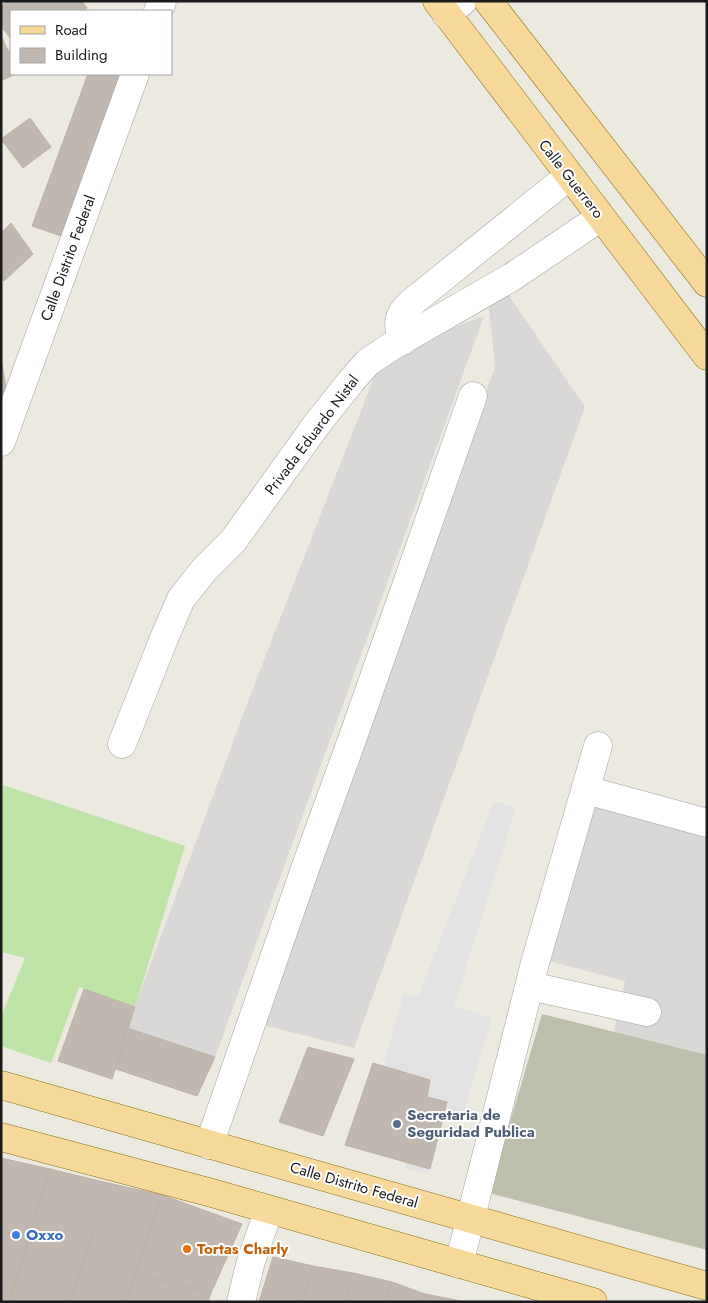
<svg xmlns="http://www.w3.org/2000/svg" width="708" height="1303" viewBox="0 0 708 1303" font-family="Jost,sans-serif">
<rect width="100%" height="100%" fill="#ece9e0"/>
<g fill="#d9d8d7">
<path d="M 508,294 L 585,407 L 354,1048 L 263,1025 L 495,367 L 489,307 Z"/>
<path d="M 484,316 L 215,1057 L 127,1028 L 250,696 L 380,362 L 441,332 Z"/>
<path d="M 592,793 L 707,825 L 707,1056 L 613,1035 L 625,981 L 545,960 Z"/>
</g>
<path fill="#bdbfac" d="M 542,1014 L 707,1055 L 707,1250 L 489,1193 Z"/>
<path fill="#bee4a8" d="M 3,785 L 185,846 L 135,1007 L 79,987 L 51,1063 L 1,1046 L 1,1017 L 25,958 L 1,952 L 1,791 Z"/>
<path fill="#e2e2e2" d="M 494,801 L 516,808 L 454,1006 L 492,1018 L 461,1121 L 440,1118 L 427,1173 L 405,1169 L 422,1103 L 381,1073 L 404,993 L 418,997 Z"/>
<g fill="#c0b8b0" stroke="#bcb1a4">
<path d="M 8,1 L 82,1 L 87,8 L 82,11 L 11,11 L 11,39 L 1,26 L 1,6 Z"/>
<path d="M 1,36 L 11,56 L 11,74 L 15,74 L 1,81 Z"/>
<path d="M 88,74 L 123,74 L 61,236 L 32,226 Z"/>
<path d="M 30,118 L 51,147 L 23,168 L 1,139 Z"/>
<path d="M 11,223 L 33,254 L 4,281 L 1,277 L 1,233 Z"/>
<path d="M 1,358 L 7,393 L 1,394 Z"/>
<path d="M 84,989 L 135,1007 L 112,1079 L 58,1061 Z"/>
<path d="M 127,1028 L 215,1057 L 197,1096 L 116,1069 Z"/>
<path d="M 308,1047 L 354,1059 L 323,1136 L 279,1122 Z"/>
<path d="M 373,1063 L 430,1080 L 427,1097 L 447,1102 L 430,1169 L 345,1145 Z"/>
<path d="M 1,1158 L 50,1169 L 10,1302 L 1,1302 Z"/>
<path d="M 50,1169 L 108,1183 L 70,1302 L 10,1302 Z"/>
<path d="M 108,1183 L 162,1195 L 126,1302 L 70,1302 Z"/>
<path d="M 162,1195 L 242,1224 L 211,1293 L 135,1274 Z"/>
<path d="M 273,1257 L 313,1266 L 302,1302 L 259,1302 Z"/>
<path d="M 313,1266 L 353,1273 L 344,1302 L 302,1302 Z"/>
<path d="M 353,1273 L 392,1282 L 386,1302 L 344,1302 Z"/>
<path d="M 135,1274 L 211,1293 L 208,1302 L 126,1302 Z"/>
<path d="M 392,1282 L 425,1294 L 423,1302 L 386,1302 Z"/>
<path d="M 425,1294 L 466,1302 L 423,1302 Z"/>
</g>
<g fill="none" stroke-linecap="round" stroke-linejoin="round">
<g stroke="#a1a1a1" stroke-width="29">
<g id="minor">
<path d="M 158,11 L 162,1"/>
<path d="M 446,14 L 463,1"/>
<path d="M 402,341 C 398,322 396,317 411,303 L 569,176"/>
<path d="M 1,442 L 135,74"/>
<path d="M 122,744 L 165,636 L 181,599 L 204,570 L 233,541 L 317,424 L 352,380 L 368,362 L 392,346 L 512,277 L 601,217"/>
<path d="M 586,790 L 707,823"/>
<path d="M 530,986 L 647,1012"/>
<path d="M 209,1145 L 306,866 L 353,737 L 473,396"/>
<path d="M 459,1264 L 535,963 L 598,746"/>
<path d="M 241,1302 L 251,1261 L 269,1210"/>
</g>
</g>
<g stroke="#896d08" stroke-width="29">
<g id="major">
<path d="M 437,1 L 707,356"/>
<path d="M 488,1 L 707,283"/>
<path d="M 1,1085 L 707,1286"/>
<path d="M 1,1137 L 212,1193 L 593,1302"/>
</g>
</g>
<use href="#minor" stroke="#fff" stroke-width="28"/>
<use href="#major" stroke="#f6d99b" stroke-width="28"/>
</g>
<circle fill="#5c6f8a" stroke="#fff" stroke-width="2" cx="397" cy="1124" r="5"/>
<circle fill="#3f7fe0" stroke="#fff" stroke-width="2" cx="16" cy="1235" r="5"/>
<circle fill="#e8710a" stroke="#fff" stroke-width="2" cx="187" cy="1249" r="5"/>
<g text-anchor="middle" stroke-width="4" stroke-linejoin="round" paint-order="stroke">
<g font-size="15" fill="#1a1a1a" stroke="#fff">
<text transform="translate(571 179) rotate(52)" y="5">Calle Guerrero</text>
<text transform="translate(68 258) rotate(-70)" y="5">Calle Distrito Federal</text>
<text transform="translate(312 435) rotate(-53)" y="5">Privada Eduardo Nistal</text>
<text transform="translate(354 1185) rotate(16)" y="5">Calle Distrito Federal</text>
</g>
<g font-size="15" font-weight="bold" fill="#4e5e75" stroke="#fff" text-anchor="start">
<text x="407" y="1120">Secretaria de<tspan x="407" dy="17">Seguridad Publica</tspan></text>
</g>
<g font-size="15" font-weight="bold" fill="#366cbe" stroke="#fff" text-anchor="start">
<text x="26" y="1240">Oxxo</text>
</g>
<g font-size="15" font-weight="bold" fill="#c56008" stroke="#fff" text-anchor="start">
<text x="197" y="1254">Tortas Charly</text>
</g>
</g>
<rect width="708" height="1303" fill="none" stroke="#1a1a1a" stroke-width="5"/>
<rect x="10" y="10" width="162" height="65" fill="#ffffff" stroke="#a3a3a3"/>
<rect x="20" y="26" width="25" height="8" fill="#f6d99b" stroke="#a3a3a3"/>
<text x="55" y="35" font-size="15" fill="#1a1a1a">Road</text>
<rect x="20" y="48" width="25" height="15" fill="#c0b8b0" stroke="#a3a3a3"/>
<text x="55" y="60" font-size="15" fill="#1a1a1a">Building</text>
</svg>
